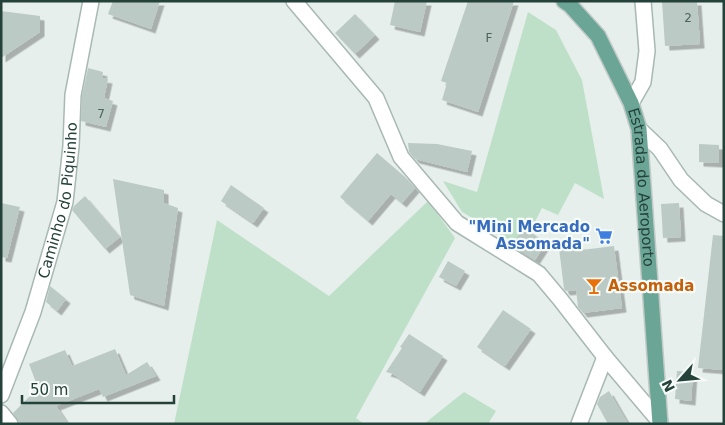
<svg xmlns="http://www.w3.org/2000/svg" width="725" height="425" viewBox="0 0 725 425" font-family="'DejaVu Sans',sans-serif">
<defs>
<filter id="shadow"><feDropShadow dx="4.5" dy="4.5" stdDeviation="0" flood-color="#0004"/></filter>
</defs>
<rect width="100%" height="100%" fill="#e6efeb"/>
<g fill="#bfe0c8">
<path d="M 528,12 L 556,30 L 582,80 L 604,199 L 575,183 L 558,215 L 542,208 L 522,247 L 462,212 L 443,181 L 477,192 Z"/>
<path d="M 428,201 L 455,238 L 356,418 L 364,424 L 174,424 L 217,220 L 329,296 Z"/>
<path d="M 464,392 L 496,411 L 488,424 L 424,424 Z"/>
</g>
<g fill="#bbcac4" filter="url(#shadow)">
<path d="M 113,1 L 160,1 L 151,29 L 108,14 Z"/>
<path d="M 395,1 L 427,1 L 420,32 L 390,25 Z"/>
<path d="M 468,1 L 514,1 L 478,112 L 442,100 L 447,83 L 441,81 Z"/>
<path d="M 662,1 L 697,1 L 700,44 L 665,46 Z"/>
<path d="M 1,11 L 40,16 L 40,32 L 1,58 Z"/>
<path d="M 355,14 L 375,35 L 355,54 L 335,33 Z"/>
<path d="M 88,68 L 103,72 L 102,78 L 108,79 L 104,98 L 113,101 L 106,127 L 81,121 L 82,96 Z"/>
<path d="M 408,143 L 437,144 L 472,151 L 467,172 L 415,159 L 409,152 Z"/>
<path d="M 699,144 L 719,145 L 719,163 L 699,162 Z"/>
<path d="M 377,153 L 405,177 L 415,188 L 402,203 L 391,194 L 368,221 L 340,197 Z"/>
<path d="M 113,179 L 164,190 L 164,203 L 178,208 L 164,306 L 130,295 Z"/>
<path d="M 231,185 L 264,208 L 253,223 L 221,201 Z"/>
<path d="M 85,196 L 120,237 L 105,249 L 72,210 L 74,206 Z"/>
<path d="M 1,203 L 20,207 L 7,258 L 1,257 Z"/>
<path d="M 679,203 L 681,237 L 663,238 L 661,204 Z"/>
<path d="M 524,227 L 546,243 L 535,260 L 512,245 Z"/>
<path d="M 713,235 L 724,236 L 724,370 L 698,368 Z"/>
<path d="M 582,245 L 582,250 L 614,246 L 622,308 L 583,313 L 578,307 L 576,290 L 566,291 L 564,289 L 559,248 Z"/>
<path d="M 448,261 L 465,271 L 456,286 L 439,277 Z"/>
<path d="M 50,286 L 66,299 L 57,311 L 46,302 Z"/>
<path d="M 503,310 L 531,329 L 505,366 L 477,347 Z"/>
<path d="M 409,334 L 443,356 L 420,392 L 393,374 L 386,372 L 402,348 L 400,347 Z"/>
<path d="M 115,349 L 126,375 L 147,362 L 156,376 L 103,397 L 99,389 L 56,406 L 68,424 L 21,424 L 19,422 L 13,413 L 38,388 L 29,364 L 65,350 L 72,366 Z"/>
<path d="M 677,371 L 693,372 L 691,401 L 675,399 Z"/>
<path d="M 609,391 L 628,424 L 608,424 L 597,404 L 600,397 Z"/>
</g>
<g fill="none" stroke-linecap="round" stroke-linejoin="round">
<g stroke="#a8b8b2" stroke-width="18">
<g id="minor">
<path d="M 294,1 L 376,98 L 401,157 L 457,223 L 539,274 L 560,299 L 605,357 L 660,422"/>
<path d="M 631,103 L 643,82 L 647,51 L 643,1"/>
<path d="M 639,129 L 660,149 L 681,180 L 706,204 L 724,214"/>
<path id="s1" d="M 1,395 L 33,312 L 65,202 L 71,146 L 73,95 L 91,1"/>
<path d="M 1,413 L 10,424"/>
<path d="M 579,424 L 605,357"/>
</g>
</g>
<g stroke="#c2cac8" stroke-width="18">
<g id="major">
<path id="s2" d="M 564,1 L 570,5 L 598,36 L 631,103 L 639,129 L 660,424"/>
</g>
</g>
<use href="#minor" stroke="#fff" stroke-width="15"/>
<use href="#major" stroke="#6aa596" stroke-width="15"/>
</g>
<defs>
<g id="supermarket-bare" transform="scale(1.35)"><path d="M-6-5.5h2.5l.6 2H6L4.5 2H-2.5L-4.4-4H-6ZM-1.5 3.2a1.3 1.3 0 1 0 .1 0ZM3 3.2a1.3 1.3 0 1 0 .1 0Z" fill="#3f7fe0" stroke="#f7fbf9" stroke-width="2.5" paint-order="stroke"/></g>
<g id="bar-bare" transform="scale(1.35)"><path d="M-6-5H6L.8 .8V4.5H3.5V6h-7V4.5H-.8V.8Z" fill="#e8710a" stroke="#f7fbf9" stroke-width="2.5" paint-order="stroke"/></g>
</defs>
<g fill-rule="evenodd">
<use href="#supermarket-bare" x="604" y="236"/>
<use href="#bar-bare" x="594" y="286"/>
</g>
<g text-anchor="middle" stroke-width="4.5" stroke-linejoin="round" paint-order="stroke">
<g font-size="12" fill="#4a645c">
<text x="688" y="22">2</text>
<text x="489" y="42">F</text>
<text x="101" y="118">7</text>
</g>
<g font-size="15" fill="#24423a" stroke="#f7fbf9">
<text dy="5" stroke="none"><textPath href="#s2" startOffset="209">Estrada do Aeroporto</textPath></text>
<text dy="5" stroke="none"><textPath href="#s1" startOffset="204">Caminho do Piquinho</textPath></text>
</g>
<g font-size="15" font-weight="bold" fill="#366cbe" stroke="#f7fbf9" text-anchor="end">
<text x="590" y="232">"Mini Mercado<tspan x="590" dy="17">Assomada"</tspan></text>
</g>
<g font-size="15" font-weight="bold" fill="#c56008" stroke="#f7fbf9" text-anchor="start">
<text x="608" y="291">Assomada</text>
</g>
</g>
<rect width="725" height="425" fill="none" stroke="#24423a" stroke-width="5"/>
<g transform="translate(680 380) rotate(243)" stroke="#f7fbf9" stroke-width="4" paint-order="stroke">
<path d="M0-4L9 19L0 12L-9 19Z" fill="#24423a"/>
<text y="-8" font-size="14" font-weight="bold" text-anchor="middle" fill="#24423a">N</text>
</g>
<path d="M22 395v8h152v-8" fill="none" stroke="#24423a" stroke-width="2.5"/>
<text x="30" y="395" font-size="15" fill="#24423a" stroke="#f7fbf9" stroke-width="4" paint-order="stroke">50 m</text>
</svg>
